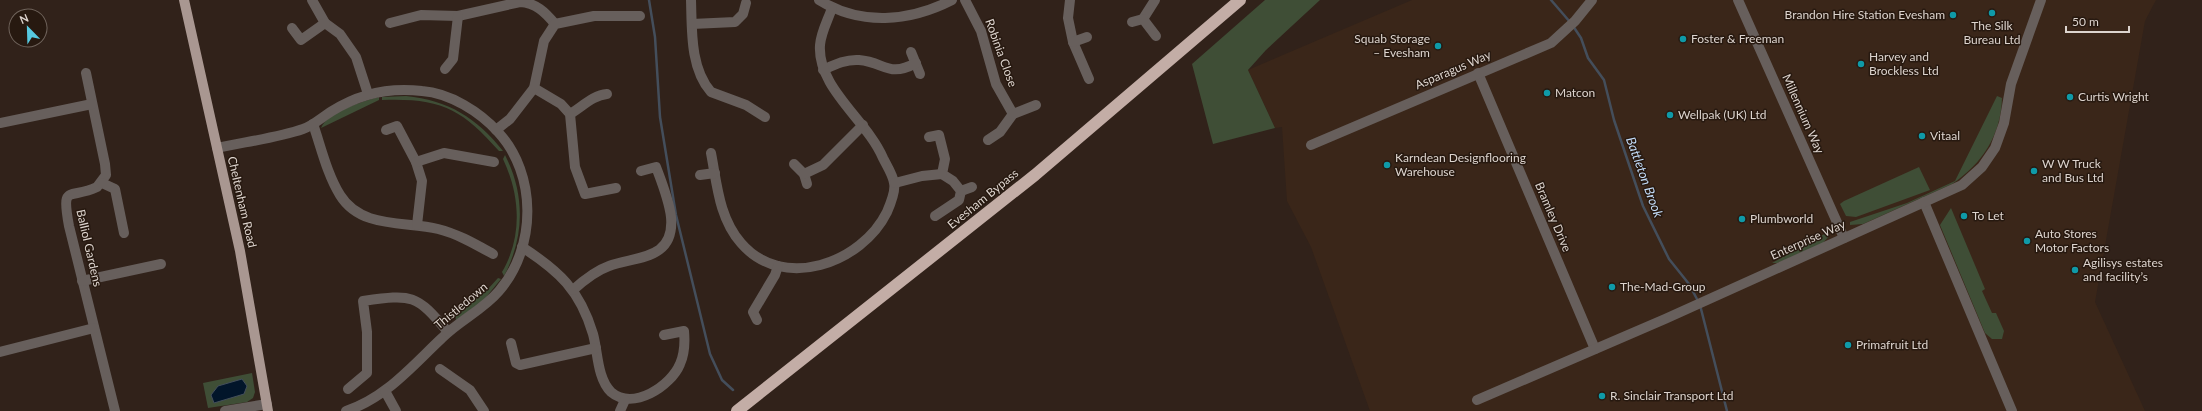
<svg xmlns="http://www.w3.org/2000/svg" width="2202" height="411" viewBox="0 0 2202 411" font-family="Lato,sans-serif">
<rect width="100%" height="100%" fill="#31221a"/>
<path fill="#3a2619" d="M 1412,0 L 2156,0 L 2145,21 L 2095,302 L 2145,411 L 1370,411 L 1311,247 L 1287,201 L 1282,127 L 1275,128 L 1248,70 Z"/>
<g fill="#3f4e36">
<path d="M 1265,0 L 1320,0 L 1266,50 L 1248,70 L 1275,128 L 1213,144 L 1192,64 Z"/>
<path d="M 406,96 C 448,100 477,118 503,151 L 499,151 C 461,108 440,98 382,100 L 382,97 Z"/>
<path d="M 1997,96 L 2002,98 C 2001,135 1982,164 1952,184 L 1863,224 L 1850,225 L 1850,222 L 1907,203 L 1955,181 Z"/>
<path d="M 379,97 L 379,100 L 321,128 C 327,112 364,101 379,97 Z"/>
<path d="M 505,155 C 525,194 525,236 504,276 L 502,272 C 523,236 520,195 503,159 Z"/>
<path d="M 1919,167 L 1930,190 L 1856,217 L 1846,216 L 1840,204 L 1844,201 Z"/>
<path d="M 1951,208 L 1985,289 L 1982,291 L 1992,313 L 1996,313 L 2004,331 L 2002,339 L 1992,339 L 1985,333 L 1940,225 Z"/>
<path d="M 1828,232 L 1830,235 L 1823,243 L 1778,263 L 1772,263 Z"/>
<path d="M 498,278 L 501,279 L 482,302 L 456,320 L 455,315 L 488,289 Z"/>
<path d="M 252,373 L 255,392 L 253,398 L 247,402 L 208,408 L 203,383 Z"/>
</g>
<path fill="#02152a" stroke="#444e5b" d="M 242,379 L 247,386 L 244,394 L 214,403 L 211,395 L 218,386 Z"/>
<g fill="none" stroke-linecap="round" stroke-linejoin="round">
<g stroke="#444e5b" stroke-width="2.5">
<path d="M 649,0 L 655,37 L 660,117 L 676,215 L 710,354 L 722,380 L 733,390"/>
<path d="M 1551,0 L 1570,22"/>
<path d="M 1573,26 L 1581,38 L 1588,58 L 1604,80 L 1614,120 L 1643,206 L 1669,259 L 1689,284 L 1698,301"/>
<path d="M 1700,305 L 1727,411"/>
</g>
<g stroke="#675f5c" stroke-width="10">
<path d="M 312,0 L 325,23 L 340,34 L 356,57 L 368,94"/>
<path d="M 691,0 C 692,30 690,68 711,92 L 746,105 L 765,117"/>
<path d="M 819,0 C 861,26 909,22 952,0"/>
<path d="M 965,0 L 981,31 L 996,84 L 1013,114"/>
<path d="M 1070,0 L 1068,18 L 1073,42 L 1089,79"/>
<path d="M 1738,0 L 1844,238"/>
<path d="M 1143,19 L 1155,0"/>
<path d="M 1132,22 L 1143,19 L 1156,36"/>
<path d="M 390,23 L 421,15 L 458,16 L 520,2 C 536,3 545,12 555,24"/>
<path d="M 692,24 L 735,22 L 743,14 L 746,3"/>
<path d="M 292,28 L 301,40 L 325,23"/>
<path d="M 1073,42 L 1087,37"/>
<path d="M 911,52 L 920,74"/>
<path d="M 445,69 L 453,59 L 458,16"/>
<path d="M 823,70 C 834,65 846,59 859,60 C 885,62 888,78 916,63"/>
<path d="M 86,73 L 105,164 L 106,175 L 97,187 C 69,200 61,183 69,226 L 115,411"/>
<path d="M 1478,73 L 1595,349"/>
<path d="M 534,88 L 561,104 L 570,114 L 575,167 L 585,194 L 616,188"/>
<path d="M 570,114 C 582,107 593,95 607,94"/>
<path d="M 0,123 L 92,104"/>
<path d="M 313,124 C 321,147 327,174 340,195 C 361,229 405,221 438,229 C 458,234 475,244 493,254"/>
<path d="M 386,130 L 397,126 L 416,162 L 422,181 L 417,225"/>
<path d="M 496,130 L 510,119 L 534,88 L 544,41 L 555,24 L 594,16 L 640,16"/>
<path d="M 929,137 L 939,135 L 945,159 L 942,174 L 953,181 L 961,191 L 959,200 L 935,216"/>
<path d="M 988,140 L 1000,132 L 1013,114 L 1036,105"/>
<path d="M 1311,145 L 1551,43 L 1575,21 L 1592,0"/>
<path d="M 217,148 C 244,142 277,138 303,129 C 314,125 322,117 332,111 C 359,94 389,87 422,91 C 450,93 480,112 498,132 C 537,174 537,247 499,291 C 483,310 460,320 442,338 C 413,365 386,398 346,411"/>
<path d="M 711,153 C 717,184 719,218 741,243 C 783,292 862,263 887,212 C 890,205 896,191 894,183 C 893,175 887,166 883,158 C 867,120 817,88 820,45 C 821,32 828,20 832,8"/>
<path d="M 416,162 L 444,153 L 494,162"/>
<path d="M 794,164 L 804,174 L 807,184"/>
<path d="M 804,174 L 823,165 L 863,125"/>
<path d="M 700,175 L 715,173"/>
<path d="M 102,183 L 115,189 L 124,233"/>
<path d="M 895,183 L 922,176 L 942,174"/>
<path d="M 961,191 L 972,187"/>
<path d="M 1924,202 L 2012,411"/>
<path d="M 522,247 C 559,271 580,290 593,334 C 598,352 597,378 611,392 C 633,411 671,386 680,364 C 685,353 685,342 684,331 L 664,335"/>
<path d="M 82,281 L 161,264"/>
<path d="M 573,290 C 584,280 595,271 609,266 C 635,256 675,261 671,217 C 669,200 662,183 656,167 L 641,171"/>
<path d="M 757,320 L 753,312 L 775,275 L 778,266"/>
<path d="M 511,343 L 516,363 L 520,365 L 596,348"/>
<path d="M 0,352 L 94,328"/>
<path d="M 440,369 L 470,390 L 484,411"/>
<path d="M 348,389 L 367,373 L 367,332 L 363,301 C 413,294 416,294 448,332"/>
<path d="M 385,391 L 396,411"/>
<path d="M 1477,400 L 1665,319 L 1962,185 L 1982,167 L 1995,148 L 2004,123 L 2011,84 L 2041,0"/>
<path d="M 225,411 L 267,404"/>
<path d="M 620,411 L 625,400"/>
</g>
<path stroke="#a99791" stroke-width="10" d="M 184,0 L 240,251 L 268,411"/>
<path stroke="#c3ada6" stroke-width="12" d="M 737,411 L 1035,175 L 1240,0"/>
</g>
<g fill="#0f9aa8" stroke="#271910" stroke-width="1.5">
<circle cx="1992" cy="13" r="4"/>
<circle cx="1953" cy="15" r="4"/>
<circle cx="1683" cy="39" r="4"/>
<circle cx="1438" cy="46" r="4"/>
<circle cx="1861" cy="64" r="4"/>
<circle cx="1547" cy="93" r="4"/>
<circle cx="2070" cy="97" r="4"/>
<circle cx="1670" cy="115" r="4"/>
<circle cx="1922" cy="136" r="4"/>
<circle cx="1387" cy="165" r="4"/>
<circle cx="2034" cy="171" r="4"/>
<circle cx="1964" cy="216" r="4"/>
<circle cx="1742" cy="219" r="4"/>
<circle cx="2027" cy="241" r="4"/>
<circle cx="2075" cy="270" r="4"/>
<circle cx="1612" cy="287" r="4"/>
<circle cx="1848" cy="345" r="4"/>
<circle cx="1602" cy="396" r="4"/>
</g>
<g text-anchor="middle" stroke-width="3" stroke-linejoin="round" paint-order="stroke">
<g font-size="12" fill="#ddd4ce" stroke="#271910" text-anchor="start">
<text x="1945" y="19" text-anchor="end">Brandon Hire Station Evesham</text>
<text x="1992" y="30" text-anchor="middle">The Silk<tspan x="1992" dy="14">Bureau Ltd</tspan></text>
<text x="1430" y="43" text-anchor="end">Squab Storage<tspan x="1430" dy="14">– Evesham</tspan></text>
<text x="1691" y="43">Foster &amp; Freeman</text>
<text x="1869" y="61">Harvey and<tspan x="1869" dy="14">Brockless Ltd</tspan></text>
<text x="1555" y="97">Matcon</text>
<text x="2078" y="101">Curtis Wright</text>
<text x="1678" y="119">Wellpak (UK) Ltd</text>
<text x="1930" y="140">Vitaal</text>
<text x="1395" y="162">Karndean Designflooring<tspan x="1395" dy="14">Warehouse</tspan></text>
<text x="2042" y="168">W W Truck<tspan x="2042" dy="14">and Bus Ltd</tspan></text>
<text x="1972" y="220">To Let</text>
<text x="1750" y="223">Plumbworld</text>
<text x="2035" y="238">Auto Stores<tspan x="2035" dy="14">Motor Factors</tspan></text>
<text x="2083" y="267">Agilisys estates<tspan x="2083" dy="14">and facility’s</tspan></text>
<text x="1620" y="291">The-Mad-Group</text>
<text x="1856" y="349">Primafruit Ltd</text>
<text x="1610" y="400">R. Sinclair Transport Ltd</text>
</g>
<g font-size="12" fill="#ddd4ce" stroke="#271910">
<text transform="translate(1001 53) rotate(70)" y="4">Robinia Close</text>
<text transform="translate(1453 70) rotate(-23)" y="4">Asparagus Way</text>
<text transform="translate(1803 114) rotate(66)" y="4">Millennium Way</text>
<text transform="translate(983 199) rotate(-39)" y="4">Evesham Bypass</text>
<text transform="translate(242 202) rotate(77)" y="4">Cheltenham Road</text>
<text transform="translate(1553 217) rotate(67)" y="4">Bramley Drive</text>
<text transform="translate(1808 240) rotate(-24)" y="4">Enterprise Way</text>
<text transform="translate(89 248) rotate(77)" y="4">Balliol Gardens</text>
<text transform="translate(461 306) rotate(-40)" y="4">Thistledown</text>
</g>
<g font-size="13" font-style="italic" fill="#c3dcf9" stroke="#271910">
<text transform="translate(1645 177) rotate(70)" y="5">Battleton Brook</text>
</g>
</g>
<g transform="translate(28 28) rotate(337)"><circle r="19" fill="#271910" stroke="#70645c"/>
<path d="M0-3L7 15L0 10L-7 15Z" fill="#56c9e0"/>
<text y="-6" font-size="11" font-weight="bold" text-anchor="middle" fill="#ddd4ce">N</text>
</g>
<path d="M2066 26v6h63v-6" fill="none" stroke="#ddd4ce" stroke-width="2"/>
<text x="2072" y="26" font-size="12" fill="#ddd4ce" stroke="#271910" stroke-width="3" paint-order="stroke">50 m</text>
</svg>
